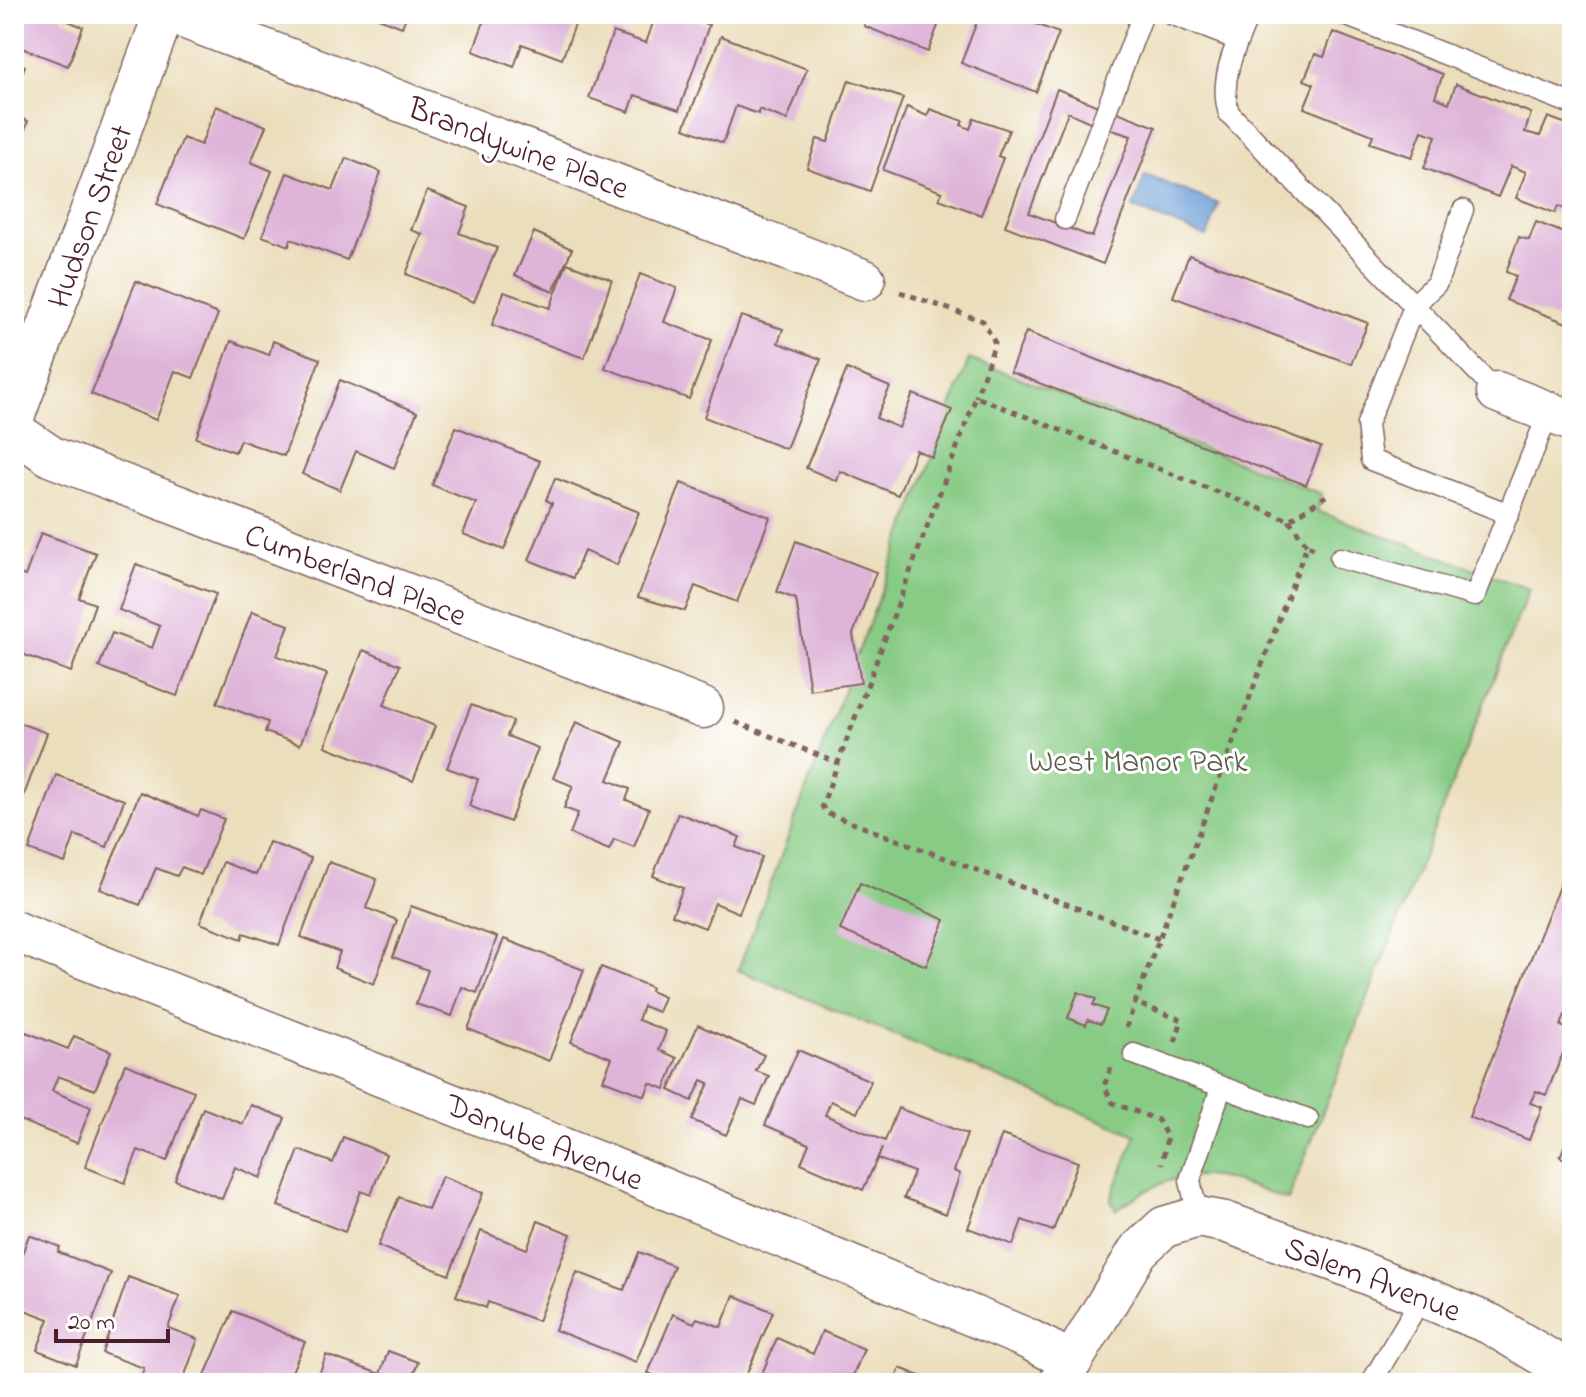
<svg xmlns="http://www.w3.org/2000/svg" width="1586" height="1397" viewBox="0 0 1586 1397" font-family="'Indie Flower',sans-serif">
<rect width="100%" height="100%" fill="#fff"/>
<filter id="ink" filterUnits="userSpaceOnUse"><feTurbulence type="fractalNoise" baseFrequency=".0125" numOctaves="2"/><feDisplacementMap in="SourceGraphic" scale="16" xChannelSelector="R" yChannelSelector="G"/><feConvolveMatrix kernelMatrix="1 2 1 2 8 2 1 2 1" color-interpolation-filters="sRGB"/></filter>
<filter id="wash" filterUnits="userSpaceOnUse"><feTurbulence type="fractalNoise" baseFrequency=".006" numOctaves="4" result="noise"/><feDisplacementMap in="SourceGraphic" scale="32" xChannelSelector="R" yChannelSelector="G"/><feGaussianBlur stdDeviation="1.8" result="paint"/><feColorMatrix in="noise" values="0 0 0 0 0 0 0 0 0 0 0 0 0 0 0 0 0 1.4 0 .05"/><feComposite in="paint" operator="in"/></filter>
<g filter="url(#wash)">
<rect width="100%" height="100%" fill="#ebdebc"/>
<path fill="#87cb84" stroke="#687558" stroke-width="2" d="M 969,359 L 1322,494 L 1317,511 L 1529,589 L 1288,1200 C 1213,1172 1185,1160 1116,1210 L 1110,1201 L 1136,1135 L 738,970 Z"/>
<path fill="#6b9ed6" stroke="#5a5e80" stroke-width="2" d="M 1145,175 L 1219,204 L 1207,237 L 1133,208 Z"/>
<g id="blocks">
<g fill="#deb4d8">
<path d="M 16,14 L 63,14 L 61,18 L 83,27 L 68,66 L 14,45 Z"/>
<path d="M 368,14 L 407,14 L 402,27 Z"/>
<path d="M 487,14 L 579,14 L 562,59 L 522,44 L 514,67 L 473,51 Z"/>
<path d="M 656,14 L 679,14 L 709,25 L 679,110 L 635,95 L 629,112 L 589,98 L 613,32 L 646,43 Z"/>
<path d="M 869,14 L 924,14 L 940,20 L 928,52 L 864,26 Z"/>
<path d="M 980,14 L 1010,14 L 1059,33 L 1036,92 L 961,63 Z"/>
<path d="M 1333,32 L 1443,74 L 1435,97 L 1449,103 L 1456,84 L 1531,113 L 1525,132 L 1540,136 L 1548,117 L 1572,126 L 1572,212 L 1558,206 L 1555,213 L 1516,198 L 1526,172 L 1511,166 L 1498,197 L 1424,168 L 1436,136 L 1422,131 L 1412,157 L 1370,143 L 1373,135 L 1304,108 L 1314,84 L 1304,80 L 1315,54 L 1324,57 Z"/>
<path d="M 721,36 L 807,69 L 787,120 L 759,109 L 758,114 L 736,106 L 723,143 L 684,128 Z"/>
<path d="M 14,61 L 25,66 L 14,93 Z"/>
<path d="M 849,80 L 903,98 L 870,191 L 807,168 L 817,139 L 828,142 Z"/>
<path d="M 1057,89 L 1098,106 L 1092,123 L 1068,112 L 1029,213 L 1092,237 L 1131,136 L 1109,129 L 1115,111 L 1156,127 L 1103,264 L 1005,226 Z"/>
<path d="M 216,106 L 266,126 L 251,162 L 272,171 L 244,239 L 157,204 L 183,138 L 201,145 Z"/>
<path d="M 907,107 L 927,116 L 930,109 L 963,121 L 961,125 L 970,129 L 974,118 L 1009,130 L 998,156 L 1003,158 L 981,215 L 939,199 L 942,192 L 883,170 Z"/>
<path d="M 14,116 L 28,121 L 14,158 Z"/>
<path d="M 346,158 L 381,172 L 347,260 L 291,239 L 289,246 L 262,236 L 287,173 L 333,190 Z"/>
<path d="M 427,191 L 469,207 L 459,233 L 497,248 L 474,302 L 406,274 L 422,234 L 411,230 Z"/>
<path d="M 1536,222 L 1572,236 L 1572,325 L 1506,300 L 1516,276 L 1506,272 L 1519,237 L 1529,240 Z"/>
<path d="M 534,232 L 572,249 L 553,292 L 515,275 Z"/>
<path d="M 1189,255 L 1368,323 L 1351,364 L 1173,297 Z"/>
<path d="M 567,263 L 612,280 L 584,358 L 492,325 L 504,292 L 550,308 Z"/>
<path d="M 640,274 L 677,288 L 664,322 L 712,340 L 689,399 L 605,368 Z"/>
<path d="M 136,281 L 218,314 L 193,378 L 175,371 L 156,420 L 91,394 Z"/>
<path d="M 741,316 L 783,329 L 778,343 L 821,359 L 786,449 L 704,417 Z"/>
<path d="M 1026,332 L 1321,447 L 1306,485 L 1010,372 Z"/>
<path d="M 231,341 L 269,355 L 273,341 L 320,359 L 284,456 L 240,440 L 235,452 L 196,438 Z"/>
<path d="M 847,369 L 890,387 L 876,418 L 899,428 L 913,394 L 952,410 L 932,457 L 916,450 L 898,495 L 840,471 L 837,481 L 806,468 Z"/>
<path d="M 340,380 L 417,412 L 394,468 L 356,451 L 340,490 L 302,474 Z"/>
<path d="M 456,427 L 540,461 L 504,550 L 463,534 L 476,503 L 432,485 Z"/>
<path d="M 555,478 L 639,512 L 617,565 L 584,551 L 573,578 L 529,560 L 552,503 L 546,500 Z"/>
<path d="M 681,483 L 770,517 L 737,602 L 695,586 L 685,611 L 638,597 Z"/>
<path d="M 41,533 L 96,553 L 79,598 L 95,604 L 71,672 L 14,651 L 14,572 L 25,576 Z"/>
<path d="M 796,541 L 876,572 L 853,634 L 861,683 L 810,690 L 796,599 L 777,592 Z"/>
<path d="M 136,564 L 216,594 L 177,696 L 99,667 L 112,633 L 152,648 L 160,626 L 119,610 Z"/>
<path d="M 252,611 L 289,625 L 277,656 L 327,674 L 300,745 L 265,732 L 268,722 L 217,703 Z"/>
<path d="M 363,650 L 400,665 L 384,705 L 435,726 L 413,781 L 325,746 Z"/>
<path d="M 471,705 L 513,721 L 507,736 L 538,748 L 510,822 L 469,806 L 478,779 L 447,768 Z"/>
<path d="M 14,721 L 47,733 L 23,798 L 14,795 Z"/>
<path d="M 576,722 L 624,742 L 608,780 L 630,789 L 626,800 L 649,809 L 634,847 L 614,839 L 609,850 L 570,834 L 578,813 L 564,808 L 573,786 L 553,778 Z"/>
<path d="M 56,775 L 124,800 L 107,847 L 75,835 L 65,863 L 29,850 Z"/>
<path d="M 140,792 L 198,816 L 201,810 L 224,819 L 201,875 L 182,867 L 177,876 L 156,868 L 140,905 L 100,889 Z"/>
<path d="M 678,813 L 740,837 L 736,847 L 762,857 L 739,913 L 715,903 L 705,928 L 672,915 L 683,888 L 653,876 Z"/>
<path d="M 269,842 L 311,858 L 279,945 L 244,933 L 242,939 L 200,923 L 223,862 L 256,875 Z"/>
<path d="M 1572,853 L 1572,1017 L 1565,1015 L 1561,1026 L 1572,1031 L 1546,1095 L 1536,1091 L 1530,1103 L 1542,1107 L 1529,1140 L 1469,1117 Z"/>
<path d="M 329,862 L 377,879 L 366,908 L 397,920 L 374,984 L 334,968 L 340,952 L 301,937 Z"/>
<path d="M 860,883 L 945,920 L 926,966 L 840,930 Z"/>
<path d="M 411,906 L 497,937 L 477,993 L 462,987 L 452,1016 L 416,1004 L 428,970 L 393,957 Z"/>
<path d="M 504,939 L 584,970 L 549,1061 L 468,1029 Z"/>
<path d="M 601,967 L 651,987 L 650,991 L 664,997 L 658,1012 L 643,1006 L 638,1020 L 666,1031 L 659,1050 L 677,1058 L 665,1089 L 650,1083 L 645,1096 L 603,1080 L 612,1058 L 571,1042 Z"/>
<path d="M 1078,992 L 1096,999 L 1093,1005 L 1107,1010 L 1101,1024 L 1088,1020 L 1086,1025 L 1068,1018 Z"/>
<path d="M 698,1025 L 764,1055 L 756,1071 L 769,1076 L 756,1105 L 742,1099 L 726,1135 L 692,1120 L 709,1083 L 702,1080 L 692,1101 L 669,1090 Z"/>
<path d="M 26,1032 L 68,1049 L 74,1036 L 111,1051 L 95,1090 L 58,1076 L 52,1091 L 91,1107 L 77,1143 L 14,1118 L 14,1062 Z"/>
<path d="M 798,1050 L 871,1081 L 857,1113 L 831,1101 L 825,1115 L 885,1141 L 898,1108 L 967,1134 L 954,1171 L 960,1174 L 946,1214 L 904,1198 L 914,1172 L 878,1159 L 882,1148 L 863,1190 L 801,1163 L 809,1144 L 765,1125 Z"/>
<path d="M 125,1064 L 194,1091 L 167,1161 L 138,1150 L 125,1183 L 85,1167 Z"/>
<path d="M 251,1105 L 285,1118 L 261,1178 L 235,1167 L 222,1199 L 175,1180 L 203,1108 L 243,1124 Z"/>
<path d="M 1572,1126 L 1572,1162 L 1560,1157 Z"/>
<path d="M 1002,1135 L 1078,1162 L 1053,1231 L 1022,1220 L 1013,1245 L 968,1228 Z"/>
<path d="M 343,1137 L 386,1154 L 371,1195 L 361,1191 L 345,1232 L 278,1206 L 299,1150 L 333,1163 Z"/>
<path d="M 442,1176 L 483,1193 L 449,1275 L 378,1246 L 399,1197 L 428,1209 Z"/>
<path d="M 538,1221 L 571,1234 L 538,1321 L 488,1302 L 486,1308 L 456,1296 L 481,1231 L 527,1249 Z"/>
<path d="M 29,1235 L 60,1247 L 58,1252 L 111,1273 L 76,1365 L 37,1350 L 49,1319 L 14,1306 L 14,1276 Z"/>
<path d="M 639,1252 L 674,1266 L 636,1362 L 555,1330 L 577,1272 L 624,1290 Z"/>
<path d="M 128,1277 L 180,1296 L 168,1328 L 198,1339 L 182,1383 L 139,1383 L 144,1368 L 102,1353 Z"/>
<path d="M 734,1295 L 773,1312 L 743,1383 L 696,1383 L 682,1377 L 679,1383 L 671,1383 L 648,1373 L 673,1314 L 694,1323 L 697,1318 L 721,1327 Z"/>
<path d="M 233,1311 L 305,1342 L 287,1383 L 202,1382 Z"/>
<path d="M 822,1331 L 864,1349 L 850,1383 L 758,1383 L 777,1338 L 813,1354 Z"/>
<path d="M 388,1351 L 418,1362 L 410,1383 L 316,1383 L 326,1355 L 380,1374 Z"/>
<path d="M 900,1368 L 937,1383 L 894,1383 Z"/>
</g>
</g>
</g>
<g filter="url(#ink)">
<use href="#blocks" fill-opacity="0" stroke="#82625e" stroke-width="2"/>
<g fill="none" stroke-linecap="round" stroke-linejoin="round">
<g stroke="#82625e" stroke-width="23">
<g id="lane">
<path d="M 1171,14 L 1238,40"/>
<path d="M 1249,14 C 1236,45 1218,80 1229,113 L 1497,392"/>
<path d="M 1342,14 L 1572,104"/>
<path d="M 1463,210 L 1437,283 L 1415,304 L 1367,424 L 1371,460 L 1509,514"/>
<path d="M 1065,219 L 1143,14"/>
<path d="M 1340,558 L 1475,596 L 1549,412"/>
<path d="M 1134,1054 L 1308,1119"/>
<path d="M 1198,1217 L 1190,1180 L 1221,1088"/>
<path d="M 1371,1383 L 1422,1297"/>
</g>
</g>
<g stroke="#82625e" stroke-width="43">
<g id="street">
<path d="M 173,14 L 865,280"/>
<path d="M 1497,392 L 1572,421"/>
<path d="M 14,417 L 164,14"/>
<path d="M 14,431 L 52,457 L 703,708"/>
<path d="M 14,931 L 636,1177 L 1026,1338 L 1071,1361"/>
<path d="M 1059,1383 L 1138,1251 L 1164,1227 L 1198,1217 L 1225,1222 L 1337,1262 L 1490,1324 L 1572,1373"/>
</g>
</g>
<g stroke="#82625e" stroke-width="5" stroke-dasharray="6 6" stroke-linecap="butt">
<path d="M 900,292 L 983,321 L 995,343 L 976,397"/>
<path d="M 1289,520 L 1307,545"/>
<path d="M 735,722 L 838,763"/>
<path d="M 1159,939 L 826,813 L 822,806 L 838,763 L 976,397 L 1289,520 L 1326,496"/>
<path d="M 1126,1028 L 1135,1003"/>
<path d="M 1175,1042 L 1182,1020 L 1135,1003 L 1307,545 L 1314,548"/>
<path d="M 1111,1068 L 1104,1086 L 1113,1103 L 1158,1120 L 1167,1137 L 1162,1164"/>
</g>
<use href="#lane" stroke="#fff" stroke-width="20"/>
<use href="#street" stroke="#fff" stroke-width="40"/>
</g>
</g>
<g text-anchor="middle" stroke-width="6" stroke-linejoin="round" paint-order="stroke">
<g font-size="32" fill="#4a1f2b" stroke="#fff">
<text transform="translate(519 147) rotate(21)" y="11">Brandywine Place</text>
<text transform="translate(89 216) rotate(-70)" y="11">Hudson Street</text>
<text transform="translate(356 574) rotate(21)" y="11">Cumberland Place</text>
<text transform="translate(545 1141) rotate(22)" y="11">Danube Avenue</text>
<text transform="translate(1373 1278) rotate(21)" y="11">Salem Avenue</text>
</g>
<g font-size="32" fill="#5f5b4a" stroke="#fff">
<text x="1138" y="771">West Manor Park</text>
</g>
</g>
<rect width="1586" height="1397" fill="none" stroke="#fff" stroke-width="48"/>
<path d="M56 1329v12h112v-12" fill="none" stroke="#4a1f2b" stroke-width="4"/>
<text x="68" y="1329" font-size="24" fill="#4a1f2b" stroke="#ffffff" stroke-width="6" paint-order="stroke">20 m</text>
</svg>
